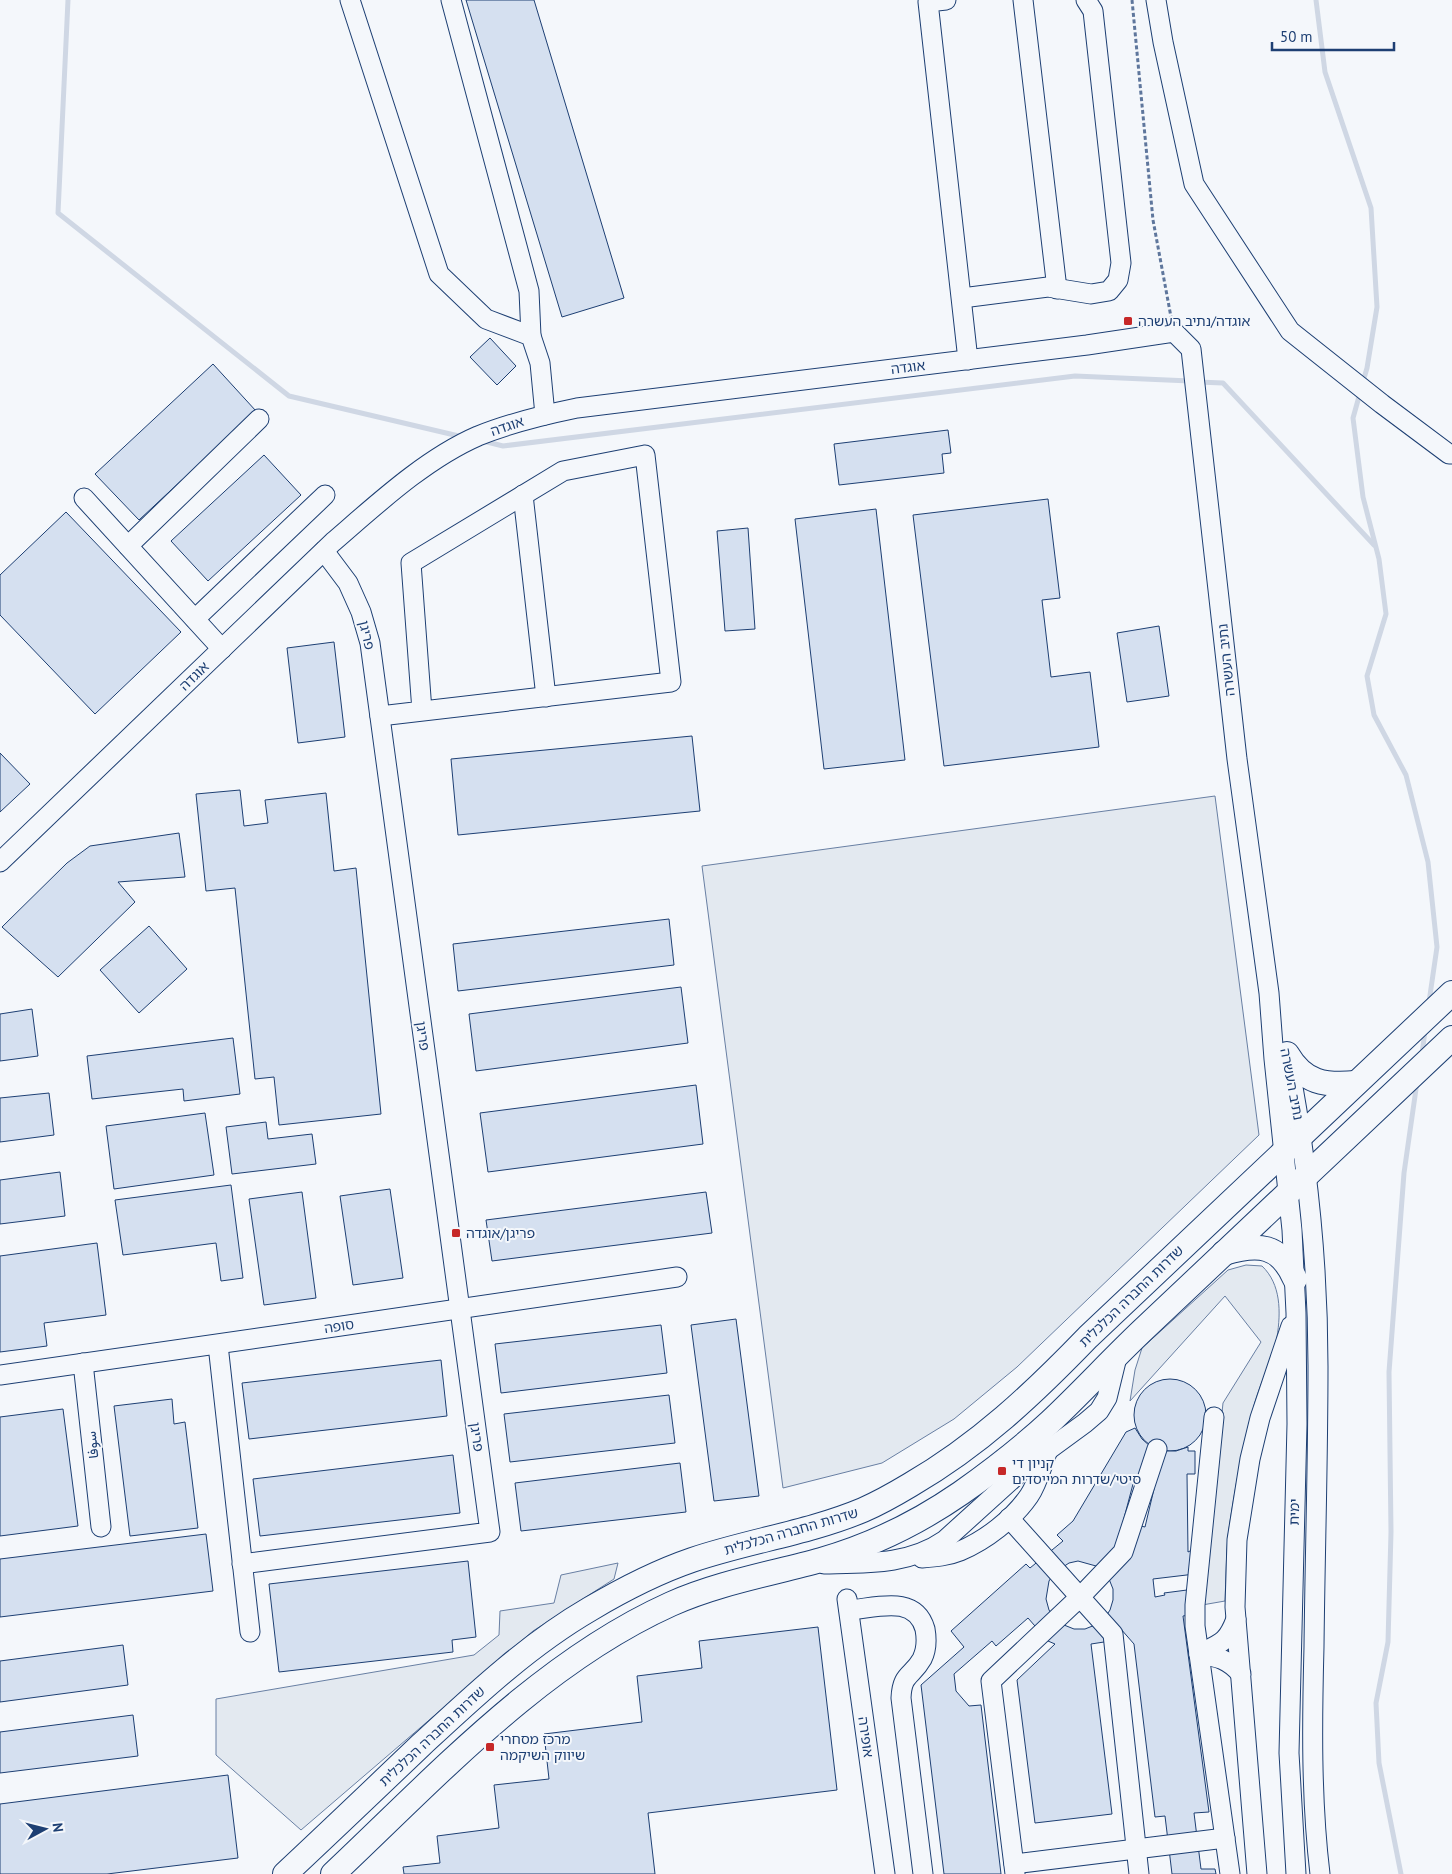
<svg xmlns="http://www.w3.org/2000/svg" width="1452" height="1874" viewBox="0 0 1452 1874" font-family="'PT Sans',Vazirmatn,'Noto Sans Hebrew',sans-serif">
<rect width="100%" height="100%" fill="#f4f7fb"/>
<g fill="#e3e9f0" stroke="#687fa3">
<path d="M 1215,796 L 1259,1135 L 1017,1367 L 954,1419 L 882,1463 L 783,1488 L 702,866 Z"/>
<path d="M 1246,1265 L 1262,1266 C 1281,1284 1281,1312 1277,1337 C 1273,1359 1261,1381 1255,1402 C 1243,1444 1234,1492 1228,1536 C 1226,1557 1226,1579 1225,1601 L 1202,1605 L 1223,1403 L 1261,1342 L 1225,1296 L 1130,1401 L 1135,1370 L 1142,1348 L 1228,1270 Z"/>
<path d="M 618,1563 L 614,1579 L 533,1631 L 301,1830 L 216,1755 L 216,1699 L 474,1655 L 499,1635 L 500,1611 L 554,1603 L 561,1575 Z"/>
</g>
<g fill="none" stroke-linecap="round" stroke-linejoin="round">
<g stroke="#cfd7e4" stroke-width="5">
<path d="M 68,0 L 58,213 L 289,396 L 463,437"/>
<path d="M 1316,0 L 1325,72 L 1371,208 L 1377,307 L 1367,368 L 1362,385"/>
<path d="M 1198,382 L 1223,383 L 1374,545"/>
<path d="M 1360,393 L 1353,418 L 1363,497 L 1379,559 L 1386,614 L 1367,676 L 1374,715 L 1406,775 L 1428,862 L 1437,947 L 1429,1002"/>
<path d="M 483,441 L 503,446 L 1075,376 L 1190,381"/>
<path d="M 1422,1054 L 1425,1031"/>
<path d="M 1401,1874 L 1379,1763 L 1376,1703 L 1388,1642 L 1391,1532 L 1389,1372 L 1404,1173 L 1417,1082"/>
</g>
</g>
<g fill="#d5e0f0" stroke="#1d3f73" fill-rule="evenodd">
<path d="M 466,0 L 534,0 L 624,298 L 562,317 Z"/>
<path d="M 490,338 L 516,366 L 497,385 L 470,357 Z"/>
<path d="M 213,364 L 256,411 L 139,520 L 95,474 Z"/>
<path d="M 948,430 L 951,453 L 942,454 L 944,473 L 839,485 L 834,444 Z"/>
<path d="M 264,455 L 301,495 L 208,581 L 171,541 Z"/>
<path d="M 1048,499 L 1060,598 L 1042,600 L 1051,677 L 1090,672 L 1099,747 L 944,766 L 913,515 Z"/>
<path d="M 876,509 L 905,760 L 824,769 L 795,519 Z"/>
<path d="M 66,512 L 181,632 L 95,714 L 0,615 L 0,575 Z"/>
<path d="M 748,528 L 755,629 L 725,631 L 717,531 Z"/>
<path d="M 1159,626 L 1169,696 L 1127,702 L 1117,633 Z"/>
<path d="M 334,642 L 345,737 L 298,743 L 287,648 Z"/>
<path d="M 692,736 L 700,811 L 458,835 L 451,759 Z"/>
<path d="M 0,753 L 30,784 L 0,812 Z"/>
<path d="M 240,790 L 244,826 L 268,823 L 265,800 L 326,793 L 334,871 L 356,868 L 381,1114 L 279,1125 L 274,1077 L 255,1079 L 235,888 L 206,891 L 196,794 Z"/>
<path d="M 179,833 L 185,877 L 118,882 L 135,902 L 58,977 L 2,927 L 67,863 L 90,846 Z"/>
<path d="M 669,919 L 674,965 L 458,991 L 453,944 Z"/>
<path d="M 149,926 L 187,969 L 139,1013 L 100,970 Z"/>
<path d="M 681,987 L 688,1043 L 476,1071 L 469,1014 Z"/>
<path d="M 32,1009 L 38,1056 L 0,1061 L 0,1014 Z"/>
<path d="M 233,1038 L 240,1094 L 184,1101 L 183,1089 L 92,1099 L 87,1056 Z"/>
<path d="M 696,1085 L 703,1144 L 488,1172 L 480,1113 Z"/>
<path d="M 49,1093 L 54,1135 L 0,1142 L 0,1098 Z"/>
<path d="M 205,1113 L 214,1175 L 114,1189 L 106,1126 Z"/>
<path d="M 266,1122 L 268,1139 L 312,1134 L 316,1164 L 232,1174 L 226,1127 Z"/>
<path d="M 60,1172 L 65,1216 L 0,1224 L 0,1180 Z"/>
<path d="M 231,1185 L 243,1278 L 221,1281 L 216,1243 L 123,1255 L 115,1200 Z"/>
<path d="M 390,1189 L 403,1278 L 353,1285 L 340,1196 Z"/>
<path d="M 302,1192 L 316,1298 L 264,1305 L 249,1199 Z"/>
<path d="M 706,1192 L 712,1233 L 492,1261 L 486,1220 Z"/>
<path d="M 97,1243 L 106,1315 L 44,1323 L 47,1346 L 0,1352 L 0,1256 Z"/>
<path d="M 736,1319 L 759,1496 L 714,1501 L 691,1325 Z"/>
<path d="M 661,1325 L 667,1373 L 501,1393 L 495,1344 Z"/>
<path d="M 441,1360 L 447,1416 L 249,1439 L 242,1383 Z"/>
<circle cx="1170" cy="1415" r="36"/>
<path d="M 669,1395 L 675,1443 L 510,1462 L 504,1414 Z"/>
<path d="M 172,1399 L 174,1424 L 185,1422 L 198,1528 L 130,1536 L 114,1406 Z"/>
<path d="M 63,1409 L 78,1526 L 0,1536 L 0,1417 Z"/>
<path d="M 1135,1428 L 1142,1439 L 1151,1447 L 1137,1485 L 1133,1484 L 1123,1522 L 1145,1527 L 1154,1489 L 1151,1488 L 1163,1451 L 1176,1451 L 1188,1447 L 1188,1451 L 1195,1451 L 1195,1474 L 1187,1474 L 1188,1552 L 1192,1550 L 1195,1574 L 1153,1579 L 1155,1597 L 1165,1595 L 1164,1593 L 1187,1590 L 1190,1615 L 1183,1616 L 1209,1812 L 1194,1813 L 1201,1869 L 1215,1869 L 1216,1874 L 1172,1874 L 1165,1816 L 1155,1817 L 1134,1644 L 1120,1628 L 1104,1642 L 1091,1644 L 1112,1814 L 1035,1823 L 1017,1680 L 1055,1644 L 1048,1641 L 1028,1618 L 996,1646 L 992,1641 L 954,1674 L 956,1691 L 969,1706 L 981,1705 L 1001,1874 L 944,1874 L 921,1685 L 964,1647 L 951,1631 L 1026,1564 L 1030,1568 L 1063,1541 L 1057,1535 L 1073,1521 L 1126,1432 ZM 1078,1561 L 1096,1566 L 1104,1572 L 1109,1579 L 1113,1589 L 1113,1600 L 1110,1610 L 1104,1619 L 1095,1625 L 1085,1629 L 1074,1629 L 1064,1625 L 1055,1619 L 1049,1610 L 1046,1599 L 1049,1581 L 1054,1573 L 1069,1563 Z"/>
<path d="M 453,1455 L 460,1513 L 260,1536 L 253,1479 Z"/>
<path d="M 680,1463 L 686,1512 L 521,1531 L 515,1483 Z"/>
<path d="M 206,1534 L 213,1591 L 0,1617 L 0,1559 Z"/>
<path d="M 468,1561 L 476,1637 L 452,1640 L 453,1652 L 279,1672 L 269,1584 Z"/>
<path d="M 818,1627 L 837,1790 L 648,1813 L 655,1874 L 404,1874 L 403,1867 L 440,1863 L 437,1836 L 499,1828 L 494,1785 L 549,1779 L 544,1734 L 642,1722 L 637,1676 L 702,1668 L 699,1641 Z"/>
<path d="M 123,1645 L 128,1685 L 0,1702 L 0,1661 Z"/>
<path d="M 133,1715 L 138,1756 L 0,1773 L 0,1732 Z"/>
<path d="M 228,1775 L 238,1858 L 107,1874 L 0,1874 L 0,1804 Z"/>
</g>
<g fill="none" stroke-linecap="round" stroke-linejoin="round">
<g stroke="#1d3f73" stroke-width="21">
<g id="minor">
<path d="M 350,0 L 439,274 L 486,319 L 531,336 L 540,363 L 545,415"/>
<path d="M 451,0 L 529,291 L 531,336"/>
<path d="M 946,0 L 928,2 L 968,360"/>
<path d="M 1023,0 L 1057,289"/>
<path d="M 1156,0 L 1163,42 L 1194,184 L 1290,331 L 1382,404 L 1449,454 L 1452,454"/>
<path d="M 962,298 L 1048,287 L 1091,294 L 1109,291 L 1118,280 L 1121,263 L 1093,11 L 1086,0"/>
<path d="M 523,495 L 546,697"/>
<path d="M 84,498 L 222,649"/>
<path d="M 128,546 L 259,419"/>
<path d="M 195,619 L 325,495"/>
<path d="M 380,716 L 671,682 L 645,455 L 563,471 L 411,563 L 422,711"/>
<path d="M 0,862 L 333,542 C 376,505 425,459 478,436 C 510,423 543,415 577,408 L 1087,345 L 1174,332 L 1191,349 L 1237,759 L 1269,993 L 1274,1059 L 1292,1230 L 1296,1313 L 1297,1424 L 1289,1753 L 1296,1874"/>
<path d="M 1287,1055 C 1307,1157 1318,1262 1318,1366 C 1318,1460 1315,1554 1314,1647 C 1312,1722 1311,1799 1320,1874"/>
<path d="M 218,1345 L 250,1632"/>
<path d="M 83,1363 L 101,1527"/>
<path d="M 0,1375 C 226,1344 451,1309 677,1277"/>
<path d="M 1214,1417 L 1195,1605 L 1195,1626 L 1230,1874"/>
<path d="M 1009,1518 L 1113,1634 L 1139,1874"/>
<path d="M 922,1558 C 935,1557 948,1556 960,1551 C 986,1540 1013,1519 1029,1496 C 1038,1483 1042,1465 1048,1450"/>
<path d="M 242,1564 L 490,1532 L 370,643 L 361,612 L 348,583 L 324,551"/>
<path d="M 824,1564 C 867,1563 909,1565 945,1540 L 1029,1464 L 1085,1423 L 1099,1411 L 1107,1398 L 1118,1353"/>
<path d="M 847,1599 L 885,1874"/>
<path d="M 849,1610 C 876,1608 915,1594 925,1629 C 927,1640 927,1649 922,1659 C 912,1677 902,1673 901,1698 L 923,1874"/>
<path d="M 1199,1654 C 1221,1643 1227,1643 1236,1619"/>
<path d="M 1199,1654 C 1218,1657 1228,1659 1241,1674"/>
<path d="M 1014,1864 L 1225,1838"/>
<path d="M 1015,1874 L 991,1681 L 1080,1597 L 1123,1552 L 1157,1449"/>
<path d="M 1257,1874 L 1235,1607 L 1237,1540 L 1250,1459 L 1260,1418 L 1291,1326"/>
</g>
</g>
<g stroke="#1d3f73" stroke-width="26">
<g id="major">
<path d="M 1287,1054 C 1304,1083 1325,1086 1356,1083"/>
<path d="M 1224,1253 C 1258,1243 1280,1244 1295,1279"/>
<path d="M 285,1874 C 331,1831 376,1788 421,1745 C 474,1696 528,1645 590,1609 C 622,1590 657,1572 692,1560 C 748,1541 808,1533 863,1510 C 879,1503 895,1494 910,1485 C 979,1445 1033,1394 1088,1337 L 1452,993"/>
<path d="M 333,1874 C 436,1777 540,1663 671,1604 C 718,1583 770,1574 821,1560 C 870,1546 919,1522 961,1493 C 992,1471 1023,1447 1050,1422 C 1083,1391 1114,1357 1146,1327 C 1248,1230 1350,1134 1452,1038"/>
</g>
</g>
<path stroke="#5e769c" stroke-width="3" stroke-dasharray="4 2.5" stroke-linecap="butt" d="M 1132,0 L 1153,220 L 1171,317"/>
<use href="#minor" stroke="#f4f7fb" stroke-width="19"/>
<use href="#major" stroke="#f4f7fb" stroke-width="24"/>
</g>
<g fill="#c62828" stroke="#f4f7fb" stroke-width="2">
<rect x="1123" y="316" width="10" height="10" rx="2.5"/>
<rect x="451" y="1228" width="10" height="10" rx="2.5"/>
<rect x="997" y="1466" width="10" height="10" rx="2.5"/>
<rect x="485" y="1742" width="10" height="10" rx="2.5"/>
</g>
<g text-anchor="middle" stroke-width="4" stroke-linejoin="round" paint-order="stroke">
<g font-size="14" fill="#1d3f73" stroke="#f4f7fb" text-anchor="start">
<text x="1138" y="326">אוגדה/נתיב העשרה</text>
<text x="466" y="1238">פריגן/אוגדה</text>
<text x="1012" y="1468">קניון די<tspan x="1012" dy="16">סיטי/שדרות המייסדים</tspan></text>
<text x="500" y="1744">מרכז מסחרי<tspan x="500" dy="16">שיווק השיקמה</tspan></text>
</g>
<g font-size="14" fill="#1d3f73" stroke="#f4f7fb">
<text transform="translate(908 367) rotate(-7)" y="5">אוגדה</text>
<text transform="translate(507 426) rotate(-19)" y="5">אוגדה</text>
<text transform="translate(367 635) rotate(77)" y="5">פריגן</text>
<text transform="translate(1226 660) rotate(-96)" y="5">נתיב העשרה</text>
<text transform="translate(194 676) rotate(-44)" y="5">אוגדה</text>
<text transform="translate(423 1036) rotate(82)" y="5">פריגן</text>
<text transform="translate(1292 1084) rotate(79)" y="5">נתיב העשרה</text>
<text transform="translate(1131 1296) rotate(-44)" y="5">שדרות החברה הכלכלית</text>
<text transform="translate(339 1326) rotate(-9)" y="5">סופה</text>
<text transform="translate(477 1437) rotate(82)" y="5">פריגן</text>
<text transform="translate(92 1445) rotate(-96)" y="5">سوفا</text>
<text transform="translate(1294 1512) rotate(-89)" y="5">ימית</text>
<text transform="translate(791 1531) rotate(-16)" y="5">שדרות החברה הכלכלית</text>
<text transform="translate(432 1736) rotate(-43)" y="5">שדרות החברה הכלכלית</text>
<text transform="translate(866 1737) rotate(82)" y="5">אופירה</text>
</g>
</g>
<g transform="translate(45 1829) rotate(83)" stroke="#f4f7fb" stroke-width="4" paint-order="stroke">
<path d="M0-4L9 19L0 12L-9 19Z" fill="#1d3f73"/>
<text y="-8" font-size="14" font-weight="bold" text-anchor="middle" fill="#1d3f73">N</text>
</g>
<path d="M1272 42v8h122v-8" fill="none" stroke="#1d3f73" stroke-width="2.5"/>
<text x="1280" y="42" font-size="15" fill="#1d3f73" stroke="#f4f7fb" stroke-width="4" paint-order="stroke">50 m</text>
</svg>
